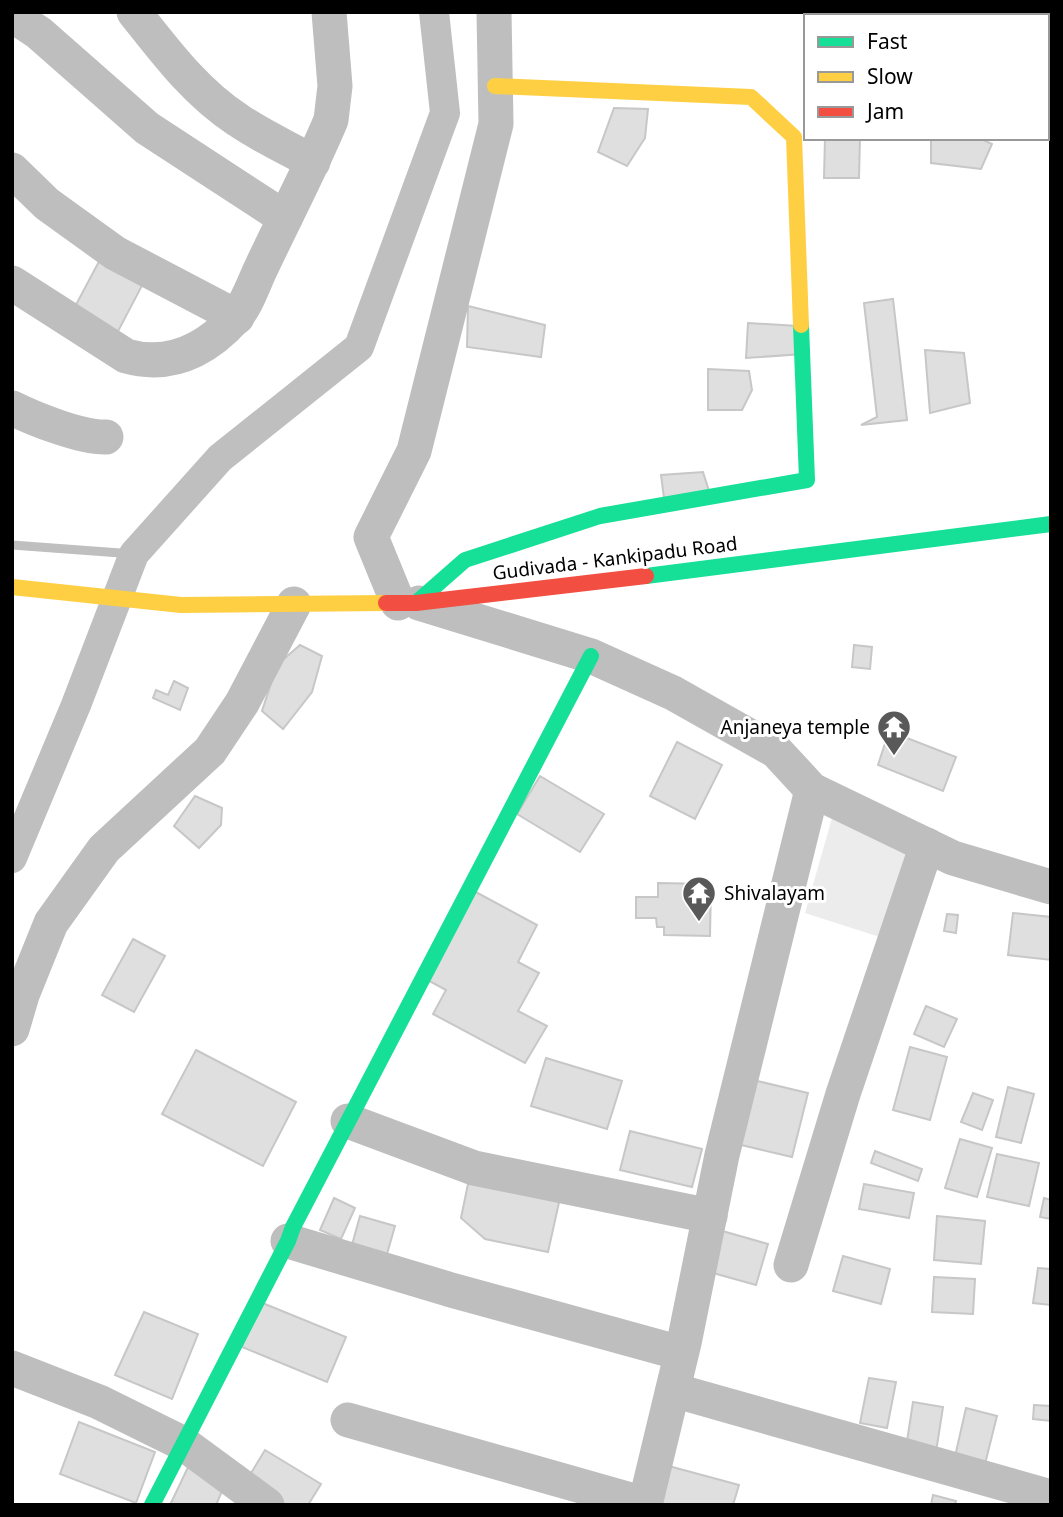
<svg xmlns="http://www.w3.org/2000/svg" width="1063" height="1517" viewBox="0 0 1063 1517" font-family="'Noto Sans',sans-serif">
<rect width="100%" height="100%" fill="#fff"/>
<path fill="#ececec" d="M 832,818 L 913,844 L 889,940 L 805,913 Z"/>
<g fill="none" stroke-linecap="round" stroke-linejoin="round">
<path stroke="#bfbfbf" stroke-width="9" d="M 12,545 L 134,554"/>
<path stroke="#bfbfbf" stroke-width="30" d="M 12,858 L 76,705 L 134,554 L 220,458 L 359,347 L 445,113 L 434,12"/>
</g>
<g fill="#dfdfdf" stroke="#c7c7c7" stroke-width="2">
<path d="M 810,12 L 849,12 L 847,16 L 813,16 L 809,14 Z"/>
<path d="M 614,108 L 648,109 L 645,138 L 627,166 L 598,152 Z"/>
<path d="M 825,138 L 860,138 L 859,178 L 824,178 Z"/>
<path d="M 931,138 L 979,138 L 992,144 L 981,169 L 931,163 Z"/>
<path d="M 103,254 L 146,278 L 115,337 L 71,314 Z"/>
<path d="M 893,299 L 907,420 L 861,425 L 877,417 L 864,303 Z"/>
<path d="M 468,306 L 545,325 L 541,357 L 467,347 Z"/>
<path d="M 748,323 L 798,326 L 803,354 L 746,358 Z"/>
<path d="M 925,350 L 964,353 L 970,403 L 930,413 Z"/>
<path d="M 708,369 L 749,371 L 752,390 L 742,410 L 708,410 Z"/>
<path d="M 703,472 L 709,491 L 664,498 L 661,475 Z"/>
<path d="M 300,645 L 322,656 L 312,692 L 283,729 L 262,711 L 277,665 Z"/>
<path d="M 854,645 L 872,647 L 870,669 L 852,667 Z"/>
<path d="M 174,681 L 188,688 L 180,710 L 153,698 L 156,690 L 168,695 Z"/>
<path d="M 889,731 L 956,757 L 943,791 L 878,765 Z"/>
<path d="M 677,742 L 722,765 L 695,819 L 650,796 Z"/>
<path d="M 540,776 L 604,814 L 580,852 L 517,814 Z"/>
<path d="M 195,796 L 222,808 L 221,825 L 199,848 L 174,826 Z"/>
<path d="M 658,883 L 711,884 L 710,936 L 664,935 L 664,927 L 657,927 L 656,918 L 636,918 L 636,897 L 658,897 Z"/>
<path d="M 472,890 L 537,925 L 518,962 L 539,973 L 518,1011 L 547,1026 L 525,1063 L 433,1014 L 446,990 L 424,978 Z"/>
<path d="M 1013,913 L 1051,917 L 1051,960 L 1008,955 Z"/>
<path d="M 947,914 L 958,915 L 956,933 L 944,931 Z"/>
<path d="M 133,939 L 165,956 L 134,1012 L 102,995 Z"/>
<path d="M 926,1006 L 957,1019 L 944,1047 L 914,1034 Z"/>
<path d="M 910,1047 L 947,1057 L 930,1120 L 893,1110 Z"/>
<path d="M 196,1050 L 296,1102 L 263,1166 L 162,1114 Z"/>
<path d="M 546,1058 L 622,1081 L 607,1129 L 531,1106 Z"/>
<path d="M 753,1080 L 808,1093 L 792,1157 L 737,1144 Z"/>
<path d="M 1008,1087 L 1034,1094 L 1021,1143 L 996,1137 Z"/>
<path d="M 973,1093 L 993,1100 L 982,1130 L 961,1122 Z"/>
<path d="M 630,1131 L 702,1149 L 692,1187 L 620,1170 Z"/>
<path d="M 960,1139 L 992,1148 L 977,1197 L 945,1188 Z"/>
<path d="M 875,1151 L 922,1169 L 918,1181 L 871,1163 Z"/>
<path d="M 997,1154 L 1039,1163 L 1029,1206 L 987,1197 Z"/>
<path d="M 469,1179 L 560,1198 L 548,1252 L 485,1239 L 461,1218 Z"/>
<path d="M 864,1184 L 914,1193 L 909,1218 L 859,1209 Z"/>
<path d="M 334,1198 L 355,1208 L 341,1239 L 320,1230 Z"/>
<path d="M 1044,1198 L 1051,1200 L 1051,1219 L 1040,1217 Z"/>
<path d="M 360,1216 L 395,1226 L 385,1261 L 350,1252 Z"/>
<path d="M 937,1216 L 985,1221 L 981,1264 L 934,1260 Z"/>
<path d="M 719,1230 L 768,1244 L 756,1285 L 706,1271 Z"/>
<path d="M 843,1256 L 890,1269 L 881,1304 L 833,1291 Z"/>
<path d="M 1038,1268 L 1051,1269 L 1051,1305 L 1033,1303 Z"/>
<path d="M 934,1277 L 975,1279 L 973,1314 L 932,1312 Z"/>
<path d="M 260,1302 L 346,1337 L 327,1382 L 242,1347 Z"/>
<path d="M 144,1312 L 198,1334 L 172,1399 L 115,1375 Z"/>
<path d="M 869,1378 L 896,1382 L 887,1428 L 860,1423 Z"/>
<path d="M 913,1402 L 943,1407 L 936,1452 L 906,1448 Z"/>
<path d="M 1034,1405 L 1051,1406 L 1051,1421 L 1033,1419 Z"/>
<path d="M 966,1408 L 997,1416 L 984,1468 L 954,1461 Z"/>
<path d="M 79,1422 L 155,1452 L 136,1503 L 60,1474 Z"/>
<path d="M 265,1450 L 321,1484 L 308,1505 L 281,1505 L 245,1483 Z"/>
<path d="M 189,1465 L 226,1482 L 216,1505 L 170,1505 Z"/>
<path d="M 665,1465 L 739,1485 L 733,1505 L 661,1505 Z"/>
<path d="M 933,1495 L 956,1501 L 955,1505 L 931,1505 Z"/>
</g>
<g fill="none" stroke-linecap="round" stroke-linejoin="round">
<g stroke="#bebebe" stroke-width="18">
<path d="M 1030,12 L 1034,16"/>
<path d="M 1047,26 L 1051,29"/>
</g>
<g stroke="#bebebe" stroke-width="35">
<path d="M 134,12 C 165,51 195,92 238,120 C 261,136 288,148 313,162"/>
<path d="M 937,12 L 941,16"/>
<path d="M 12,15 L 39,33 L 147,128 L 285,218"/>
<path d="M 1047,101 L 1051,104"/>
<path d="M 12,170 L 47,204 L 115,253 L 237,317"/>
<path d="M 12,283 L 126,356 C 169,368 205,351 235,318 C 247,305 254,282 262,266 C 285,217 310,170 331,120 L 335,86 L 329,12"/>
<path d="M 12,408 C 34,419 82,438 106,437"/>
<path d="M 398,603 L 371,537 L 414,451 L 496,124 L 494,12"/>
<path d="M 419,603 L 591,656 L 673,693 L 776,751 L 812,790 L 953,858 L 1051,887"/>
<path d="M 12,1029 L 22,995 L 51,923 L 104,849 L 210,751 L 242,703 L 294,604"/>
<path d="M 348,1121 L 474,1168 L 710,1216"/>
<path d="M 288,1241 L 448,1289 L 681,1353"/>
<path d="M 791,1265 L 843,1094 L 927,845"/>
<path d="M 12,1368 L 99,1402 L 184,1444 L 267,1505"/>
<path d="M 673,1390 L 1051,1497"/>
<path d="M 348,1420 L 645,1504"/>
<path d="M 645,1505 L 684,1343 L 722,1155 L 812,790"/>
</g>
<g stroke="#16e098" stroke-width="16">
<path d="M 646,576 L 1051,524"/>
<path d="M 416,603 L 465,560 L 600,516 L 807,480 L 801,325"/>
<path d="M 152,1505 L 288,1241 L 293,1227 L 591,656"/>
</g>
<g stroke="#ffcf43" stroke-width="16">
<path d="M 495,86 L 751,97 L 794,137 L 801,325"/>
<path d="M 12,587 L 181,605 L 386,603"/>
</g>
<path stroke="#f24e42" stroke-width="16" d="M 386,603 L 416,603 L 646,576"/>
</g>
<defs>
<g id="temple-pin" transform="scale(1.75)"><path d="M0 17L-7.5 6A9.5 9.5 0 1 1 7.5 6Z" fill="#595959" stroke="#fff"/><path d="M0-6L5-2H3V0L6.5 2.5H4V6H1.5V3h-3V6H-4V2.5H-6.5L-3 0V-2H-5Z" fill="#fff"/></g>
</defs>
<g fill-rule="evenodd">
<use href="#temple-pin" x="894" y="727"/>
<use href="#temple-pin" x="699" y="893"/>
</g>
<g text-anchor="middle" stroke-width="6" stroke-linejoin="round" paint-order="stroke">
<g font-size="19" fill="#000" stroke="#fff">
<text transform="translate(615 558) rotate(-7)" y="7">Gudivada - Kankipadu Road</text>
</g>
<g font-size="19" fill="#000" stroke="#fff" text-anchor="end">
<text x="870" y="734">Anjaneya temple</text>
<text x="724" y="900" text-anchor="start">Shivalayam</text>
</g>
</g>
<rect width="1063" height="1517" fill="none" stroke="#000000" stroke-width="28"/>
<rect x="804" y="14" width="245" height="126" fill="#ffffff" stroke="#999999" stroke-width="2"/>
<rect x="818" y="37" width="35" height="10" fill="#16e098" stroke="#999999" stroke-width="2"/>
<text x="867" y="49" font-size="21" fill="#000000">Fast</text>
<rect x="818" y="72" width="35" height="10" fill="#ffcf43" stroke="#999999" stroke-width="2"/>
<text x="867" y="84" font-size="21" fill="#000000">Slow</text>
<rect x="818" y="107" width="35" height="10" fill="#f24e42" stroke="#999999" stroke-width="2"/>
<text x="867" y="119" font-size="21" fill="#000000">Jam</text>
</svg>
